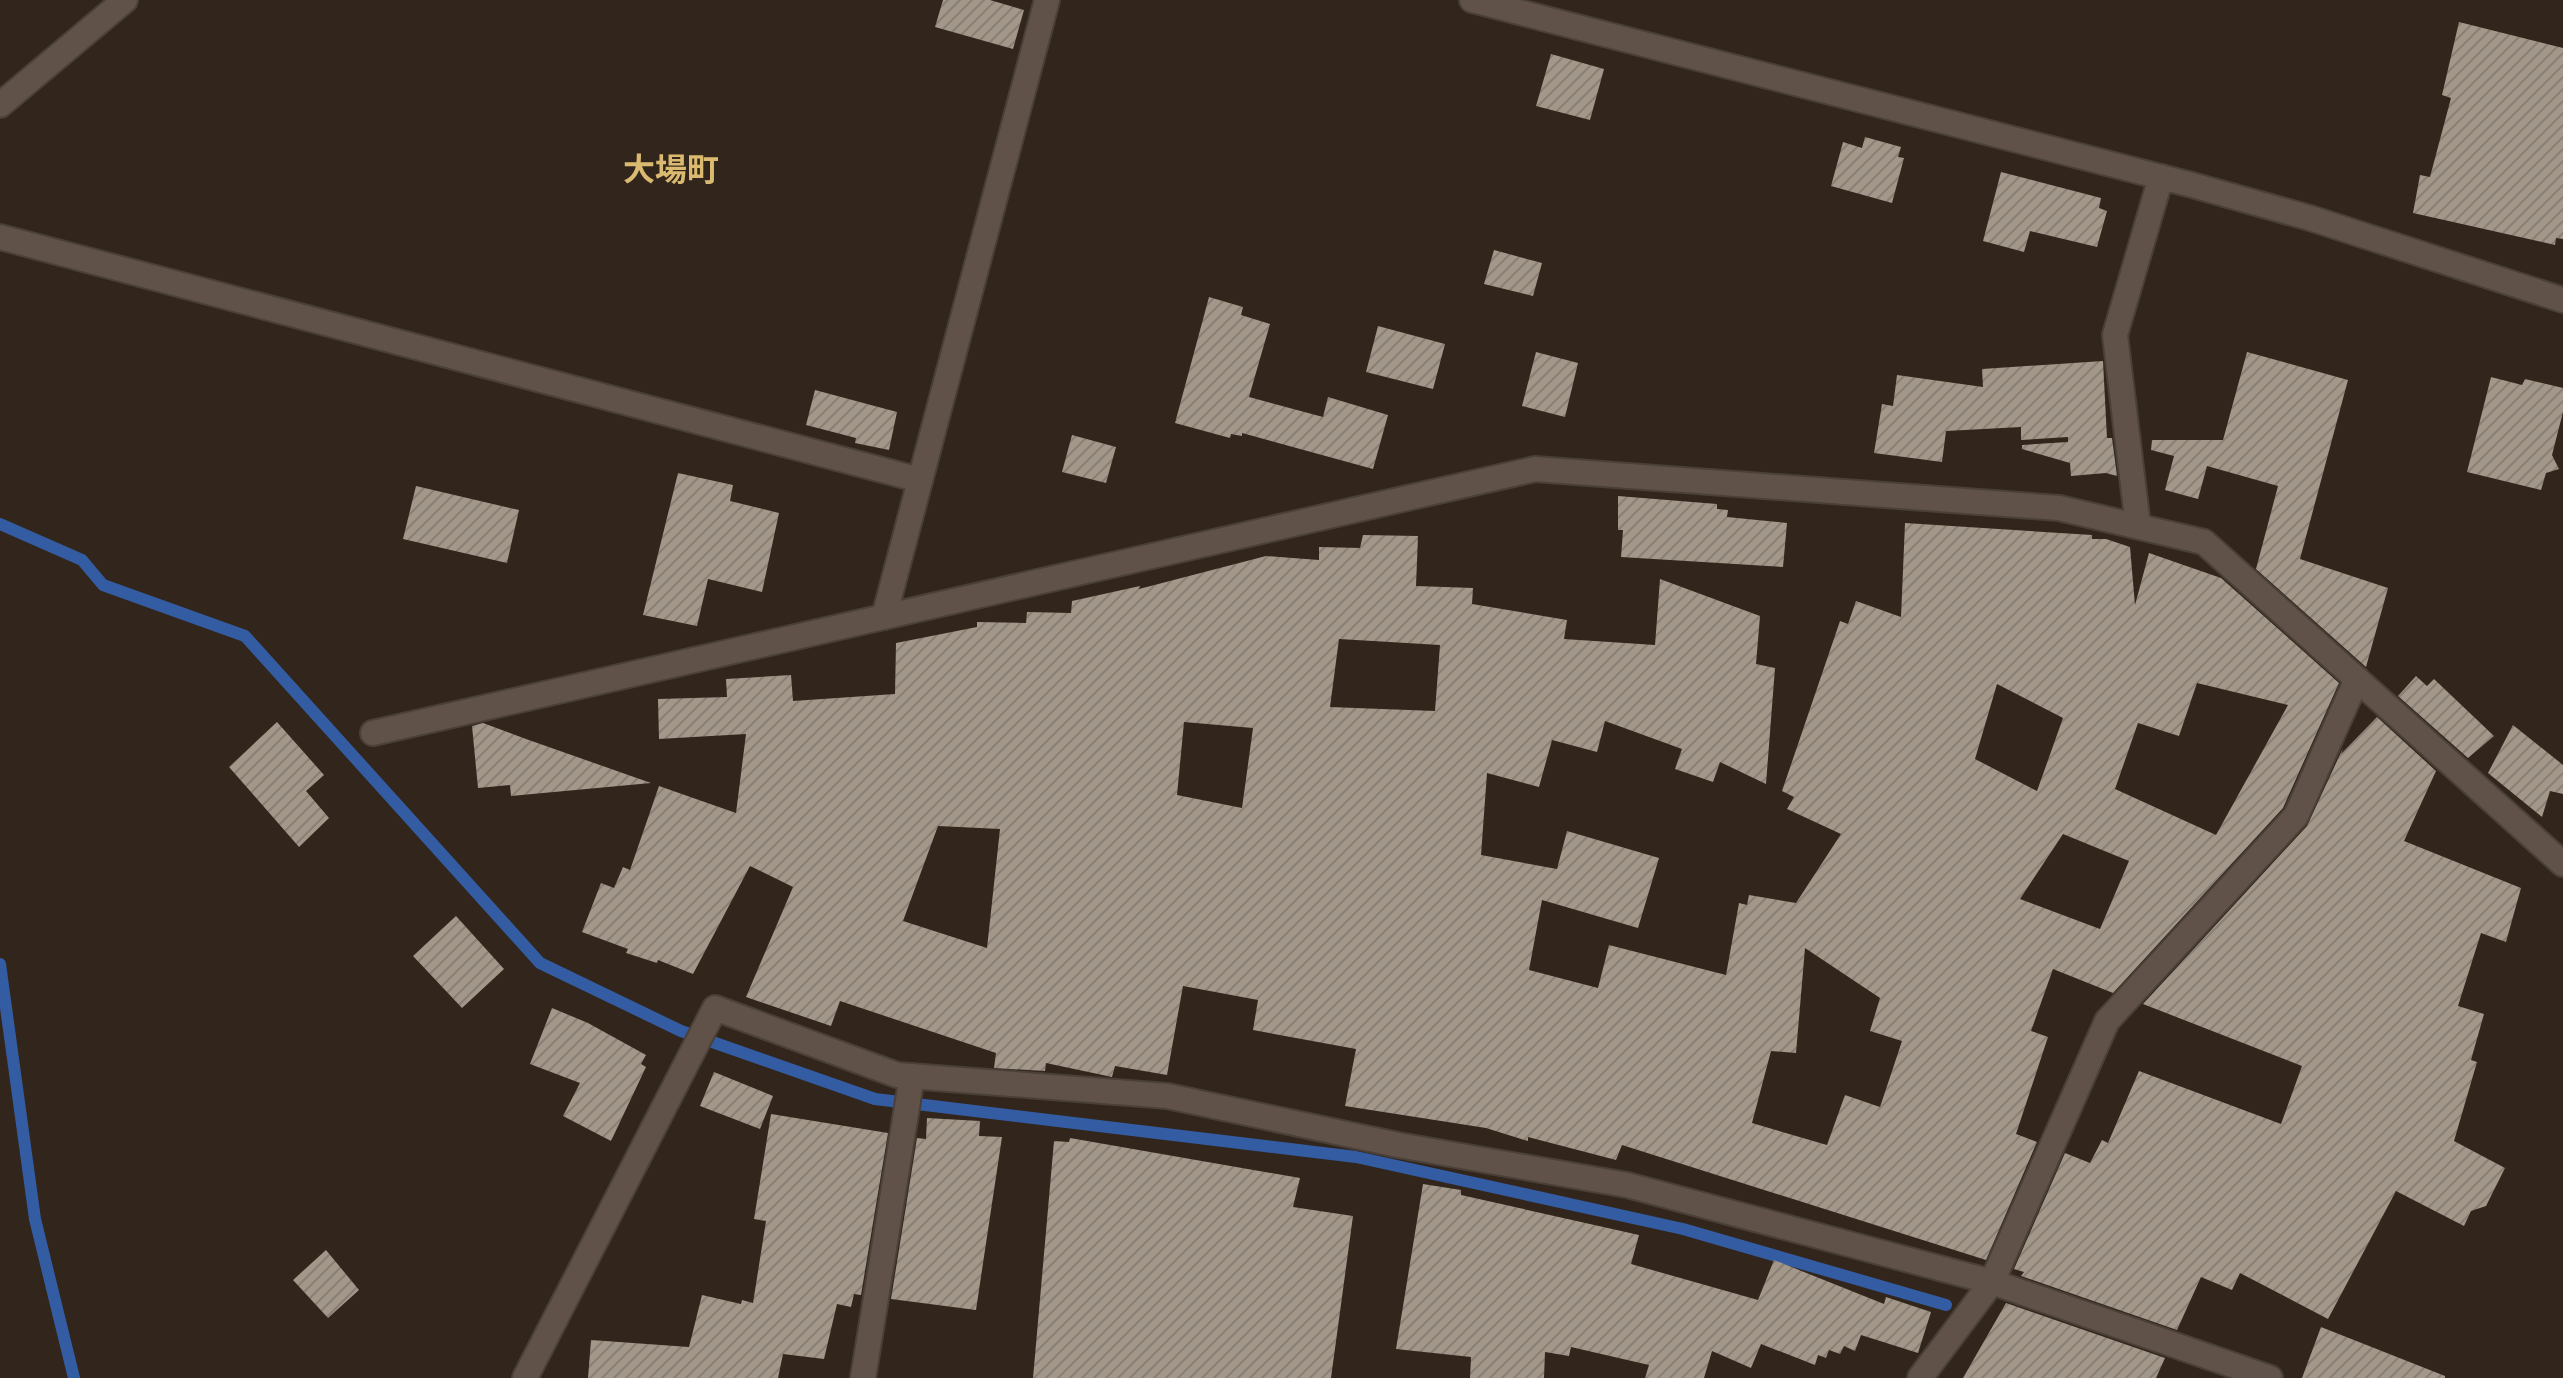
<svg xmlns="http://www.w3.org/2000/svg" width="2563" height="1378" viewBox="0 0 2563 1378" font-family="'Source Sans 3','Noto Sans JP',sans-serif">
<defs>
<pattern id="building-hatch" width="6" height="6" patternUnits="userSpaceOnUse" patternTransform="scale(2)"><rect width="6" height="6" fill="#a39789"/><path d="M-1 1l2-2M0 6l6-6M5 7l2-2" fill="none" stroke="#887f75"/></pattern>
</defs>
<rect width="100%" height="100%" fill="#31251c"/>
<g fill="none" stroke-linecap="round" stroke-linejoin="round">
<g stroke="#345ca3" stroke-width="12">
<path d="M 0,524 L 82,560 L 103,585 L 245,636 L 540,963 L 681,1031 L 875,1099 L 1356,1157 L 1683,1229 L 1946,1305"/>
<path d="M 0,964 L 35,1219 L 74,1378"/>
</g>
</g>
<g fill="url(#building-hatch)" fill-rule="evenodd">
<path d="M 943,0 L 990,0 L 1024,10 L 1013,49 L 935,27 Z"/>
<path d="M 2459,22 L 2563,48 L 2563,239 L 2556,238 L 2555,245 L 2413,213 L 2420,175 L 2430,177 L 2451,98 L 2442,95 Z"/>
<path d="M 1551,54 L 1604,69 L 1590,120 L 1536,106 Z"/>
<path d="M 1865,137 L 1901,147 L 1898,157 L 1904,158 L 1892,203 L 1831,186 L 1843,142 L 1862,148 Z"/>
<path d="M 2001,172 L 2101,198 L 2099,208 L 2107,211 L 2097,247 L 2030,231 L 2024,252 L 1983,241 Z"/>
<path d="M 1494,250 L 1542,263 L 1533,296 L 1484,284 Z"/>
<path d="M 1209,297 L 1243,307 L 1241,315 L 1270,324 L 1249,397 L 1323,417 L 1328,397 L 1388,415 L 1373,469 L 1242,433 L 1242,436 L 1231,434 L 1230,438 L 1175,423 Z"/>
<path d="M 1378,326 L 1445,344 L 1433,389 L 1366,372 Z"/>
<path d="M 1536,352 L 1578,363 L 1565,417 L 1522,406 Z"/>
<path d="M 2247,352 L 2348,380 L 2300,559 L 2388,588 L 2366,667 L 2256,569 L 2278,486 L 2207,466 L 2198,499 L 2165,490 L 2174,456 L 2151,450 L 2152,440 L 2223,440 Z"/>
<path d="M 2103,361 L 2107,438 L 2112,438 L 2117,476 L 2106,473 L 2071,476 L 2070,463 L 2022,449 L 2022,445 L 2068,442 L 2068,437 L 2021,440 L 2021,427 L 1946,431 L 1942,462 L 1874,453 L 1882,404 L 1893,406 L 1897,375 L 1983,387 L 1982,369 Z"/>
<path d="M 2491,377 L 2522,385 L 2525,379 L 2563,388 L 2563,412 L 2552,455 L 2559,469 L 2546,473 L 2541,490 L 2467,472 Z"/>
<path d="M 815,390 L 897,412 L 889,450 L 855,443 L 856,438 L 806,425 Z"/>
<path d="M 1072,435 L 1116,447 L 1106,483 L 1062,472 Z"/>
<path d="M 678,473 L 733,485 L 730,501 L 779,513 L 762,592 L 708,579 L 697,626 L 643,615 Z"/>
<path d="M 416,486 L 519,510 L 507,563 L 403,539 Z"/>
<path d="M 1618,496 L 1717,504 L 1717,509 L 1728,510 L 1727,517 L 1787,523 L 1783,567 L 1621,557 L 1623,530 L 1618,530 Z"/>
<path d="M 1905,523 L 2092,535 L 2092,539 L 2106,539 L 2130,547 L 2135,605 L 2149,553 L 2221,578 L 2339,683 L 2283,808 L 2113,993 L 2053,969 L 2031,1031 L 2048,1037 L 2016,1134 L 2037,1142 L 1986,1260 L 1622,1145 L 1616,1160 L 1528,1137 L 1528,1141 L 1486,1128 L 1345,1106 L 1356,1049 L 1253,1030 L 1258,1000 L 1183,986 L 1167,1075 L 1115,1066 L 1112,1077 L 1046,1063 L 1045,1071 L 994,1068 L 996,1053 L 840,1001 L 831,1026 L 746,997 L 793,887 L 750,866 L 693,974 L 658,960 L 657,963 L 626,953 L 628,949 L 582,932 L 601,883 L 614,888 L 623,867 L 630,870 L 659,786 L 736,813 L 746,734 L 659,739 L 658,699 L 727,697 L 726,679 L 791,675 L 793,701 L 895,694 L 896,643 L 977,627 L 977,622 L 1026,623 L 1027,612 L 1071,613 L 1072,601 L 1140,586 L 1139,589 L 1266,556 L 1319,560 L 1319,547 L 1360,548 L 1363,535 L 1418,536 L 1416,586 L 1473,588 L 1472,604 L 1567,620 L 1564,639 L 1655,645 L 1660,579 L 1760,616 L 1756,664 L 1775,668 L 1766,784 L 1720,762 L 1713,782 L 1675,769 L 1682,749 L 1605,721 L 1597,752 L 1552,740 L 1539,787 L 1487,773 L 1481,855 L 1557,869 L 1567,831 L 1659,858 L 1638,928 L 1542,900 L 1529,970 L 1598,988 L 1609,945 L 1726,975 L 1739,903 L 1747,905 L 1749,895 L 1796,903 L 1841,834 L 1787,809 L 1794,797 L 1782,791 L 1840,621 L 1848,624 L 1856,601 L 1901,617 ZM 1339,639 L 1440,645 L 1435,711 L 1330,707 ZM 2197,683 L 2288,705 L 2216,835 L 2115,789 L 2138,723 L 2179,736 ZM 1997,684 L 2063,718 L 2037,791 L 1975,759 ZM 1184,722 L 1253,728 L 1242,808 L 1177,795 ZM 938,826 L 1000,829 L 987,948 L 903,921 ZM 2063,834 L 2129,861 L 2100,929 L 2020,899 ZM 1805,948 L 1880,998 L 1870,1031 L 1902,1041 L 1880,1107 L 1845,1095 L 1827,1145 L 1752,1123 L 1771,1051 L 1796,1053 Z"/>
<path d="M 2416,676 L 2427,686 L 2434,679 L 2494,736 L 2468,758 L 2398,696 Z"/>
<path d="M 2377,717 L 2436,771 L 2404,841 L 2521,888 L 2506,942 L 2481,933 L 2458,1006 L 2484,1014 L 2471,1060 L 2477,1062 L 2454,1141 L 2505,1168 L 2486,1206 L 2471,1211 L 2464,1226 L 2396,1191 L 2328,1319 L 2240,1273 L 2232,1290 L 2201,1277 L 2177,1330 L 2021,1276 L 2024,1272 L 2014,1269 L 2065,1153 L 2090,1163 L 2102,1140 L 2108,1143 L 2139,1071 L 2281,1124 L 2302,1066 L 2143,1004 L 2307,826 L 2343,748 L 2341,754 Z"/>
<path d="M 277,722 L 324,775 L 306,791 L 329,818 L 299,847 L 229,767 Z"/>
<path d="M 483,723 L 526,739 L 651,783 L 511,796 L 510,785 L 478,788 L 472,726 Z"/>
<path d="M 2513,725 L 2563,765 L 2563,794 L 2550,791 L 2542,817 L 2488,773 Z"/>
<path d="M 456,916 L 504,969 L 462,1008 L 413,956 Z"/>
<path d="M 552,1008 L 588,1023 L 646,1055 L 641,1064 L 646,1067 L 611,1141 L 563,1116 L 580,1083 L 530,1064 Z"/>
<path d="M 714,1072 L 773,1096 L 760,1129 L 700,1106 Z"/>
<path d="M 771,1114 L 888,1133 L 861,1295 L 854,1294 L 851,1307 L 837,1304 L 824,1359 L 783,1354 L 778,1378 L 588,1378 L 591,1340 L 689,1347 L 702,1295 L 741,1304 L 742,1300 L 753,1303 L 766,1221 L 754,1219 Z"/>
<path d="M 927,1118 L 980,1121 L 979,1136 L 1002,1137 L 976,1310 L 891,1299 L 917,1138 L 926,1139 Z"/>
<path d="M 1070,1138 L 1300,1178 L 1293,1207 L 1353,1216 L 1331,1378 L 1033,1378 L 1054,1141 L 1069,1142 Z"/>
<path d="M 1423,1184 L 1461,1190 L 1461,1195 L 1639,1235 L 1631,1264 L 1758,1300 L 1774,1260 L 1884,1304 L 1886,1297 L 1931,1312 L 1918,1353 L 1861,1335 L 1855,1351 L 1844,1346 L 1840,1354 L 1829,1350 L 1826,1358 L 1818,1355 L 1815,1365 L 1761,1344 L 1751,1368 L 1712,1351 L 1704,1378 L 1645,1378 L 1649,1365 L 1571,1347 L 1569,1356 L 1545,1352 L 1544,1378 L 1470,1378 L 1471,1357 L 1396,1349 Z"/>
<path d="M 326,1250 L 359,1290 L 328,1318 L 293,1280 Z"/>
<path d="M 2006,1303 L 2165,1358 L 2156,1378 L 1963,1378 Z"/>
<path d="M 2321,1327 L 2445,1376 L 2445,1378 L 2302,1378 Z"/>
</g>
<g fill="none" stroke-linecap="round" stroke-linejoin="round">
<g stroke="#4a4038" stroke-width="28">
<g id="street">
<path d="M 1472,0 L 2192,185 L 2310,218 L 2563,300"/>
<path d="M 0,105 L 125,0"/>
<path d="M 0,237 L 920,480"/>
<path d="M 2138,526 L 2115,335 L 2161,177"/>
<path d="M 884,617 L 1047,0"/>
<path d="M 373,733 L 1535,469 L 2059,508 L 2204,542 L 2563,864"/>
<path d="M 525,1378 L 715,1008 L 897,1075 L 1167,1096 L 1398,1145 L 1627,1185 L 1992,1282 L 2270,1378"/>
<path d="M 863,1378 L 912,1076"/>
<path d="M 1920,1378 L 1992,1282 L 2107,1021 L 2296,816 L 2357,679"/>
</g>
</g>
<use href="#street" stroke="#605248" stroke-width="24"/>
</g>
<g text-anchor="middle" stroke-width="8" stroke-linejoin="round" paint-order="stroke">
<g font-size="32" font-weight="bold" fill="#daba70" stroke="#31251c">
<text x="671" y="181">大場町</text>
</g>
</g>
</svg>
